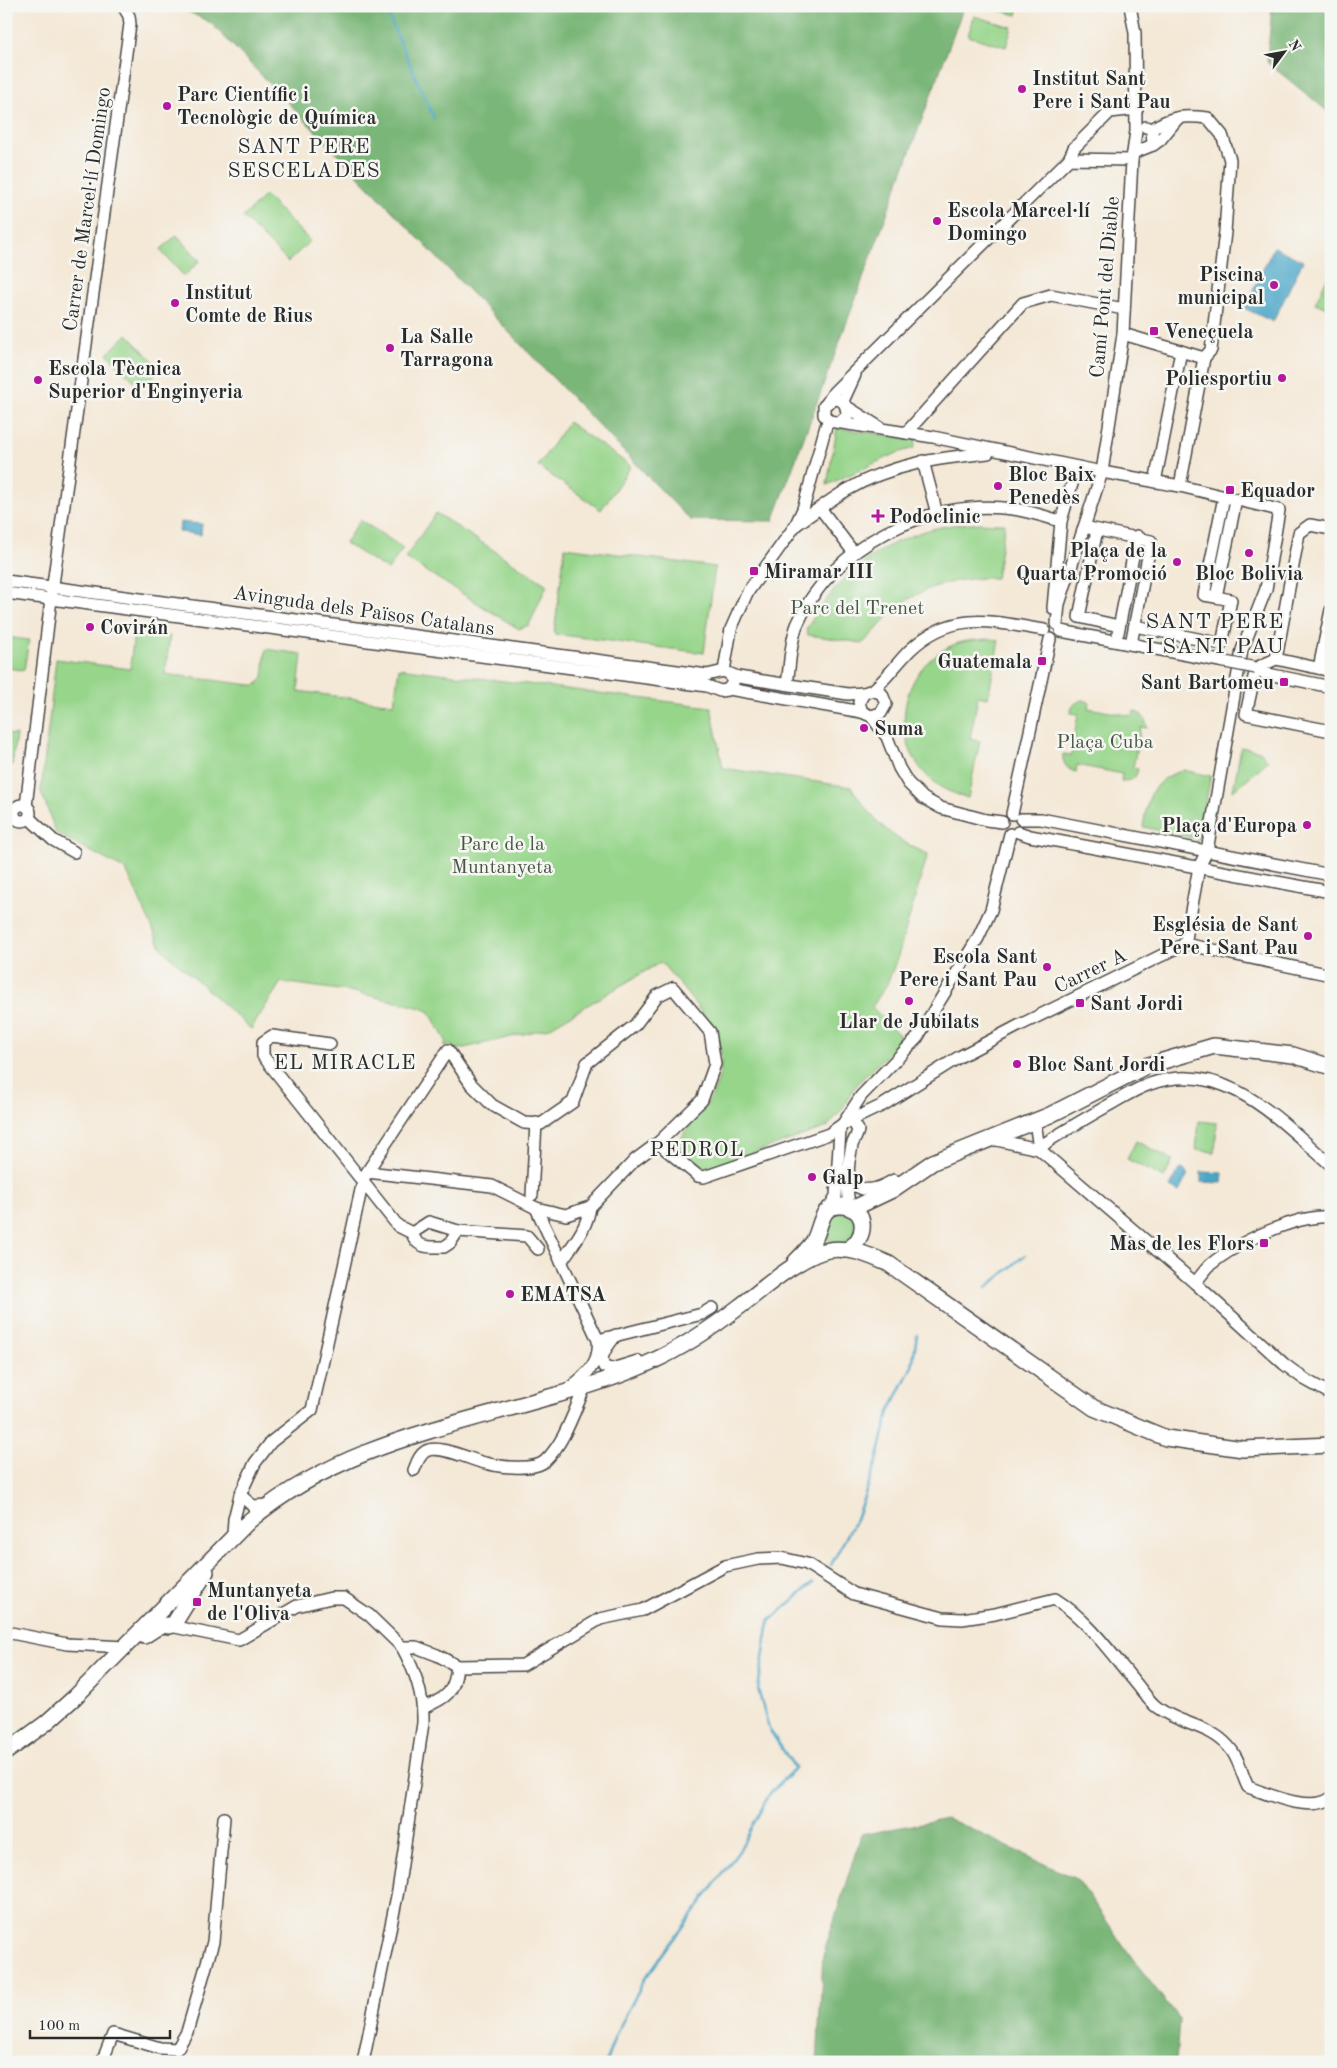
<svg xmlns="http://www.w3.org/2000/svg" width="1337" height="2068" viewBox="0 0 1337 2068" font-family="'Old Standard TT',serif">
<rect width="100%" height="100%" fill="#f6f6f2"/>
<filter id="ink" filterUnits="userSpaceOnUse"><feTurbulence type="fractalNoise" baseFrequency=".02" numOctaves="2"/><feDisplacementMap in="SourceGraphic" scale="10" xChannelSelector="R" yChannelSelector="G"/><feConvolveMatrix kernelMatrix="1 2 1 2 8 2 1 2 1" color-interpolation-filters="sRGB"/></filter>
<filter id="wash" filterUnits="userSpaceOnUse"><feTurbulence type="fractalNoise" baseFrequency=".0096" numOctaves="4" result="noise"/><feDisplacementMap in="SourceGraphic" scale="20" xChannelSelector="R" yChannelSelector="G"/><feGaussianBlur stdDeviation="1.12" result="paint"/><feColorMatrix in="noise" values="0 0 0 0 0 0 0 0 0 0 0 0 0 0 0 0 0 1.4 0 .05"/><feComposite in="paint" operator="in"/></filter>
<g filter="url(#wash)">
<rect width="100%" height="100%" fill="#f4e8d6"/>
<g fill="#97d58b" stroke="#61805b">
<path d="M 982,6 L 1019,6 L 1017,15 Z"/>
<path d="M 974,16 L 1012,27 L 1006,47 L 968,36 Z"/>
<path d="M 265,195 L 310,241 L 288,262 L 243,217 Z"/>
<path d="M 177,235 L 200,261 L 184,276 L 160,250 Z"/>
<path d="M 1328,276 L 1331,277 L 1331,309 L 1315,303 Z"/>
<path d="M 127,334 L 161,369 L 141,388 L 107,354 Z"/>
<path d="M 568,422 L 631,466 L 601,510 L 538,466 Z"/>
<path d="M 837,428 L 916,439 L 914,448 L 897,453 L 827,485 Z"/>
<path d="M 436,513 L 547,585 L 529,625 L 519,629 L 405,558 Z"/>
<path d="M 360,520 L 403,548 L 388,570 L 345,543 Z"/>
<path d="M 971,523 L 1005,524 L 996,578 C 959,577 920,586 892,612 C 882,622 874,634 863,643 L 808,635 L 806,630 C 843,566 897,528 971,523 Z"/>
<path d="M 565,547 L 715,567 L 704,653 L 554,634 Z"/>
<path d="M 134,631 L 170,636 L 165,674 L 251,685 L 257,685 L 263,677 L 266,649 L 302,654 L 298,691 L 394,704 L 399,668 L 711,707 L 723,768 L 851,787 C 875,822 888,837 928,854 L 898,956 L 887,984 L 872,1007 L 903,1039 L 861,1080 L 851,1092 L 842,1110 L 827,1127 L 710,1168 C 697,1170 676,1158 680,1142 C 683,1132 691,1125 697,1117 C 712,1099 723,1079 721,1055 C 719,1027 679,985 661,962 L 549,1028 L 456,1050 L 450,1045 L 444,1046 L 446,1041 L 429,1011 L 414,1006 L 354,992 L 281,982 L 251,1029 L 162,949 L 126,870 L 56,833 L 41,791 L 56,659 L 130,669 Z"/>
<path d="M 6,637 L 29,640 L 24,670 L 6,668 Z"/>
<path d="M 989,639 L 999,640 L 988,698 L 978,696 L 970,739 L 980,741 L 968,798 C 956,794 944,791 934,782 C 888,745 897,670 951,646 C 963,640 976,640 989,639 Z"/>
<path d="M 1083,700 L 1089,702 L 1088,708 L 1132,716 L 1134,711 C 1143,714 1146,719 1147,728 L 1141,727 L 1133,767 L 1138,769 C 1136,779 1131,781 1121,781 L 1122,774 L 1077,765 L 1076,772 C 1067,770 1062,763 1063,754 L 1071,755 L 1078,714 L 1071,713 C 1071,705 1076,702 1083,700 Z"/>
<path d="M 6,734 L 16,735 L 12,766 L 6,765 Z"/>
<path d="M 1241,747 L 1260,751 L 1268,761 L 1233,791 Z"/>
<path d="M 1183,770 L 1211,776 L 1198,839 L 1143,827 C 1148,796 1151,781 1183,770 Z"/>
<path d="M 1199,1121 L 1217,1123 L 1215,1152 L 1196,1150 Z"/>
<path d="M 1136,1141 L 1173,1160 L 1164,1178 L 1127,1159 Z"/>
<circle cx="840" cy="1228" r="16"/>
</g>
<g fill="#79b677" stroke="#527051">
<path d="M 177,6 L 964,6 L 773,521 L 690,520 L 211,23 Z"/>
<path d="M 1272,6 L 1331,6 L 1331,114 L 1267,62 Z"/>
<path d="M 947,1818 L 1078,1880 L 1135,1962 L 1179,2019 L 1176,2062 L 817,2062 L 823,1956 L 861,1835 Z"/>
</g>
<g fill="#49a6c8" stroke="#3a687a">
<path d="M 1274,247 L 1303,261 L 1273,322 L 1244,308 Z"/>
<path d="M 180,522 L 202,524 L 201,535 L 179,532 Z"/>
<path d="M 1183,1169 L 1188,1174 L 1179,1192 L 1170,1187 L 1179,1170 Z"/>
<path d="M 1201,1172 L 1223,1173 L 1222,1183 L 1201,1182 Z"/>
</g>
<g fill="none" stroke-linecap="round" stroke-linejoin="round">
<g stroke="#49a6c8" stroke-width="2.5">
<path d="M 384,6 L 434,118"/>
<path d="M 986,1288 L 1025,1255"/>
<path d="M 831,1565 L 856,1519 L 877,1461 L 889,1412 L 912,1366 L 917,1335"/>
<path d="M 606,2062 L 615,2036 L 644,1980 L 739,1851 L 770,1793 L 795,1768 L 769,1729 L 758,1689 L 769,1621 L 813,1583"/>
</g>
</g>
</g>
<g filter="url(#ink)">
<g fill="none" stroke-linecap="round" stroke-linejoin="round">
<g stroke="#494745" stroke-width="14">
<g id="street">
<path d="M 1152,129 C 1172,116 1184,115 1208,118 L 1222,135 L 1230,160 L 1225,232 L 1211,350 L 1204,358"/>
<path d="M 1153,145 L 1160,140 L 1178,118"/>
<path d="M 1133,153 L 1153,145 L 1152,129 L 1146,127"/>
<path d="M 1069,159 L 1074,148 L 1110,112 L 1137,109"/>
<path d="M 1123,334 L 1204,358 L 1180,486"/>
<path d="M 843,401 L 855,375"/>
<path d="M 827,403 L 834,392 L 1069,159 L 1132,160"/>
<path d="M 847,407 L 879,427"/>
<path d="M 840,422 L 847,416 C 847,399 837,394 824,406 L 824,415 L 829,421 L 933,437 L 1102,472 L 1180,486 L 1279,510 L 1266,589 L 1242,650 L 1207,851 L 1199,867 L 1185,944"/>
<path d="M 906,433 L 1023,303 L 1051,295 L 1124,309"/>
<path d="M 923,461 L 937,514"/>
<path d="M 1155,482 L 1181,351"/>
<path d="M 1224,497 L 1204,595 L 1216,597 L 1236,500"/>
<path d="M 820,508 L 854,553"/>
<path d="M 796,525 C 813,513 830,500 847,490 C 891,464 939,458 988,453"/>
<path d="M 1084,527 L 1151,541 L 1131,644"/>
<path d="M 1097,530 L 1079,617 L 1119,626"/>
<path d="M 6,581 L 707,675 L 724,671 L 730,674 L 733,683 L 727,690 L 720,691 L 707,686 L 6,593"/>
<path d="M 1053,608 L 1061,521 L 1077,467"/>
<path d="M 1057,624 L 1059,604 L 1102,472 L 1123,334 L 1132,160 L 1136,131 L 1135,33 L 1130,6"/>
<path d="M 1135,626 L 1222,644 L 1231,600 L 1216,597"/>
<path d="M 1061,631 L 1225,662"/>
<path d="M 1118,633 L 1137,536"/>
<path d="M 1276,659 L 1299,533 L 1310,525 L 1331,529"/>
<path d="M 1256,668 L 1246,714 L 1331,731"/>
<path d="M 1256,668 L 1263,673 L 1331,687"/>
<path d="M 1256,668 L 1276,659 L 1331,671"/>
<path d="M 1319,668 L 1331,610"/>
<path d="M 724,671 L 731,629 L 747,593 L 795,526 L 803,509 L 826,426 L 829,421"/>
<path d="M 730,674 L 738,677 L 848,694 L 864,693"/>
<path d="M 787,684 C 790,666 790,643 797,625 C 831,545 929,497 1013,509 C 1029,511 1045,517 1061,521"/>
<path d="M 729,689 L 862,712"/>
<path d="M 873,690 C 887,678 897,663 910,650 C 953,609 993,622 1044,630"/>
<path d="M 871,716 L 881,713 L 886,704 L 882,694 L 873,690 L 864,693 L 859,702 L 862,712 L 871,716 L 887,737 L 899,768 L 908,783 L 923,798 L 941,808 L 986,820 L 1002,822"/>
<circle cx="22" cy="813" r="8"/>
<path d="M 26,806 L 51,599 L 130,24 L 129,16 L 123,6"/>
<path d="M 1012,814 L 1050,639"/>
<path d="M 29,818 L 53,840 L 74,852"/>
<path d="M 1021,819 L 1041,819 L 1331,875"/>
<path d="M 1018,832 L 1030,836 L 1331,892"/>
<path d="M 330,1044 L 272,1036 L 263,1042 L 263,1056 L 398,1226 L 412,1233 L 429,1222 L 458,1231 L 527,1236 L 538,1249"/>
<path d="M 1035,1121 L 1039,1149"/>
<path d="M 848,1122 L 854,1123 L 858,1130 C 857,1136 854,1140 852,1145 C 848,1163 845,1190 850,1208"/>
<path d="M 843,1124 L 861,1096 L 917,1038 L 978,938 L 991,910 L 1010,834"/>
<path d="M 992,1139 L 1039,1149 L 1195,1283 L 1284,1364 L 1304,1379 L 1331,1394"/>
<path d="M 658,1143 L 698,1176 L 704,1177 L 829,1134 L 843,1124 L 883,1105 L 959,1057 L 1020,1025 L 1185,944 L 1331,975"/>
<path d="M 1039,1149 L 1047,1142 C 1067,1129 1088,1117 1109,1105 C 1122,1098 1135,1089 1150,1084 C 1224,1057 1280,1121 1331,1165"/>
<path d="M 850,1175 C 858,1197 877,1190 894,1180"/>
<path d="M 532,1195 L 536,1123"/>
<path d="M 536,1208 L 598,1340 C 601,1364 584,1377 567,1390"/>
<path d="M 828,1210 L 836,1196 L 840,1130"/>
<path d="M 412,1233 C 417,1249 429,1247 444,1247 L 450,1243 L 458,1231"/>
<path d="M 561,1262 C 573,1244 587,1229 590,1207"/>
<path d="M 1195,1283 C 1200,1277 1205,1270 1210,1265 C 1236,1243 1297,1214 1331,1217"/>
<path d="M 616,1335 C 609,1345 598,1355 604,1367 L 612,1369 L 638,1361"/>
<path d="M 598,1340 L 702,1314 L 712,1308"/>
<path d="M 414,1470 C 417,1463 419,1455 426,1451 C 439,1444 471,1460 485,1463 C 499,1467 534,1471 545,1461 C 565,1442 574,1411 585,1387"/>
<path d="M 240,1495 L 253,1506 L 268,1505"/>
<path d="M 233,1536 L 234,1519 L 240,1495 L 255,1463 L 271,1442 L 312,1410 L 363,1181 L 367,1172 L 448,1050 L 471,1084 L 492,1105 L 524,1123 L 541,1124 L 573,1102 L 587,1063 L 635,1025 L 657,996 L 673,988 L 710,1032 L 715,1064 L 702,1100 L 658,1143 L 635,1160 L 590,1207 L 566,1215 L 536,1208 L 492,1186 L 367,1172"/>
<path d="M 167,1623 L 170,1626 L 239,1640 L 297,1606 L 331,1598 L 344,1598 L 369,1615 L 402,1647 L 416,1647 L 437,1655 L 457,1666 L 523,1665 L 600,1619 L 643,1610 L 725,1566 L 758,1559 L 782,1558 L 807,1564 L 854,1594 L 943,1618 L 962,1619 L 995,1614 L 1055,1599 C 1087,1619 1111,1653 1135,1682 C 1142,1690 1149,1702 1158,1708 C 1179,1724 1210,1725 1228,1746 C 1239,1757 1241,1773 1248,1787 C 1270,1795 1311,1813 1331,1798"/>
<path d="M 6,1632 L 67,1644 L 125,1647"/>
<path d="M 423,1708 C 446,1698 455,1693 457,1666"/>
<path d="M 102,2062 L 113,2034 L 160,2048 L 177,2049 L 187,2032 L 213,1942 L 224,1818"/>
<path d="M 363,2062 L 398,1891 L 423,1723 C 424,1695 415,1671 402,1647"/>
</g>
</g>
<g stroke="#494745" stroke-width="18">
<g id="secondary">
<path d="M 852,1209 L 892,1190 L 933,1162 L 1050,1115 L 1146,1066 L 1214,1046 L 1293,1055 L 1331,1067"/>
<path d="M 795,1262 C 801,1256 808,1249 813,1242 C 822,1228 819,1204 842,1206 C 869,1208 868,1241 845,1250"/>
<path d="M 144,1636 L 161,1625 L 170,1626 L 175,1622 L 206,1572"/>
<path d="M 6,1752 L 46,1723 L 75,1697 L 249,1521 C 334,1449 438,1429 542,1399 C 580,1389 618,1378 653,1361 C 684,1347 712,1328 739,1307 C 763,1289 795,1260 824,1251 C 846,1245 869,1255 889,1264 L 1094,1408 L 1166,1438 L 1243,1449 L 1331,1445"/>
</g>
</g>
<use href="#street" stroke="#fff" stroke-width="11"/>
<use href="#secondary" stroke="#fff" stroke-width="15"/>
<g stroke="#494745" stroke-width="14" stroke-linecap="butt">
<path id="street-bridge" d="M 1225,662 L 1256,668"/>
</g>
<use href="#street-bridge" stroke="#fff" stroke-width="11"/>
</g>
</g>
<g fill="#b5179e" stroke="#f6f6f2" stroke-width="2">
<circle cx="1022" cy="89" r="5"/>
<circle cx="167" cy="106" r="5"/>
<circle cx="937" cy="221" r="5"/>
<circle cx="1274" cy="285" r="5"/>
<circle cx="175" cy="303" r="5"/>
<rect x="1149" y="326" width="10" height="10" rx="2.5"/>
<circle cx="390" cy="348" r="5"/>
<circle cx="1282" cy="378" r="5"/>
<circle cx="38" cy="380" r="5"/>
<circle cx="998" cy="486" r="5"/>
<rect x="1225" y="485" width="10" height="10" rx="2.5"/>
<path d="M875.5 508.5h5v5h5v5h-5v5h-5v-5h-5v-5h5z"/>
<circle cx="1249" cy="553" r="5"/>
<circle cx="1177" cy="562" r="5"/>
<rect x="749" y="566" width="10" height="10" rx="2.5"/>
<circle cx="90" cy="627" r="5"/>
<rect x="1037" y="656" width="10" height="10" rx="2.5"/>
<rect x="1279" y="677" width="10" height="10" rx="2.5"/>
<circle cx="864" cy="728" r="5"/>
<circle cx="1307" cy="825" r="5"/>
<circle cx="1308" cy="936" r="5"/>
<circle cx="1047" cy="967" r="5"/>
<circle cx="909" cy="1001" r="5"/>
<rect x="1075" y="998" width="10" height="10" rx="2.5"/>
<circle cx="1017" cy="1064" r="5"/>
<circle cx="812" cy="1177" r="5"/>
<rect x="1259" y="1238" width="10" height="10" rx="2.5"/>
<circle cx="510" cy="1294" r="5"/>
<rect x="192" y="1597" width="10" height="10" rx="2.5"/>
</g>
<g text-anchor="middle" stroke-width="5" stroke-linejoin="round" paint-order="stroke">
<g font-size="20" font-weight="bold" fill="#2b2b2b" stroke="#f6f6f2" text-anchor="start">
<text x="1032" y="85">Institut Sant<tspan x="1032" dy="23">Pere i Sant Pau</tspan></text>
<text x="177" y="101">Parc Científic i<tspan x="177" dy="23">Tecnològic de Química</tspan></text>
<text x="947" y="217">Escola Marcel·lí<tspan x="947" dy="23">Domingo</tspan></text>
<text x="1264" y="281" text-anchor="end">Piscina<tspan x="1264" dy="23">municipal</tspan></text>
<text x="185" y="299">Institut<tspan x="185" dy="23">Comte de Rius</tspan></text>
<text x="1164" y="338">Veneçuela</text>
<text x="400" y="343">La Salle<tspan x="400" dy="23">Tarragona</tspan></text>
<text x="48" y="375">Escola Tècnica<tspan x="48" dy="23">Superior d'Enginyeria</tspan></text>
<text x="1272" y="385" text-anchor="end">Poliesportiu</text>
<text x="1008" y="481">Bloc Baix<tspan x="1008" dy="23">Penedès</tspan></text>
<text x="1240" y="497">Equador</text>
<text x="889" y="523">Podoclinic</text>
<text x="1167" y="557" text-anchor="end">Plaça de la<tspan x="1167" dy="23">Quarta Promoció</tspan></text>
<text x="764" y="578">Miramar III</text>
<text x="1249" y="580" text-anchor="middle">Bloc Bolivia</text>
<text x="100" y="634">Covirán</text>
<text x="1032" y="668" text-anchor="end">Guatemala</text>
<text x="1274" y="689" text-anchor="end">Sant Bartomeu</text>
<text x="874" y="735">Suma</text>
<text x="1297" y="832" text-anchor="end">Plaça d'Europa</text>
<text x="1298" y="931" text-anchor="end">Església de Sant<tspan x="1298" dy="23">Pere i Sant Pau</tspan></text>
<text x="1037" y="963" text-anchor="end">Escola Sant<tspan x="1037" dy="23">Pere i Sant Pau</tspan></text>
<text x="1090" y="1010">Sant Jordi</text>
<text x="909" y="1028" text-anchor="middle">Llar de Jubilats</text>
<text x="1027" y="1071">Bloc Sant Jordi</text>
<text x="822" y="1184">Galp</text>
<text x="1254" y="1250" text-anchor="end">Mas de les Flors</text>
<text x="520" y="1301">EMATSA</text>
<text x="207" y="1597">Muntanyeta<tspan x="207" dy="23">de l'Oliva</tspan></text>
</g>
<g font-size="20" fill="#2b2b2b" stroke="#f6f6f2">
<text transform="translate(86 209) rotate(-82)" y="7">Carrer de Marcel·lí Domingo</text>
<text transform="translate(1104 287) rotate(-85)" y="7">Camí Pont del Diable</text>
<text transform="translate(364 610) rotate(8)" y="7">Avinguda dels Països Catalans</text>
<text transform="translate(1090 970) rotate(-26)" y="7">Carrer A</text>
</g>
<g font-size="20" fill="#465643" stroke="#f6f6f2">
<text x="857" y="614">Parc del Trenet</text>
<text x="1105" y="748">Plaça Cuba</text>
<text x="502" y="850">Parc de la<tspan x="502" dy="23">Muntanyeta</tspan></text>
</g>
<g font-size="21" letter-spacing="1" fill="#2b2b2b" stroke="#f6f6f2">
<text x="304" y="153">SANT PERE<tspan x="304" dy="24">SESCELADES</tspan></text>
<text x="345" y="1069">EL MIRACLE</text>
<text x="697" y="1156">PEDROL</text>
</g>
<g font-size="22" letter-spacing="1" fill="#2b2b2b" stroke="#f6f6f2">
<text x="1215" y="628">SANT PERE<tspan x="1215" dy="25">I SANT PAU</tspan></text>
</g>
</g>
<rect width="1337" height="2068" fill="none" stroke="#f6f6f2" stroke-width="25"/>
<g transform="translate(1284 52) rotate(58)" stroke="#f6f6f2" stroke-width="4" paint-order="stroke">
<path d="M0-4L9 19L0 12L-9 19Z" fill="#2b2b2b"/>
<text y="-8" font-size="14" font-weight="bold" text-anchor="middle" fill="#2b2b2b">N</text>
</g>
<path d="M30 2030v8h140v-8" fill="none" stroke="#2b2b2b" stroke-width="2.5"/>
<text x="38" y="2030" font-size="15" fill="#2b2b2b" stroke="#f6f6f2" stroke-width="4" paint-order="stroke">100 m</text>
</svg>
